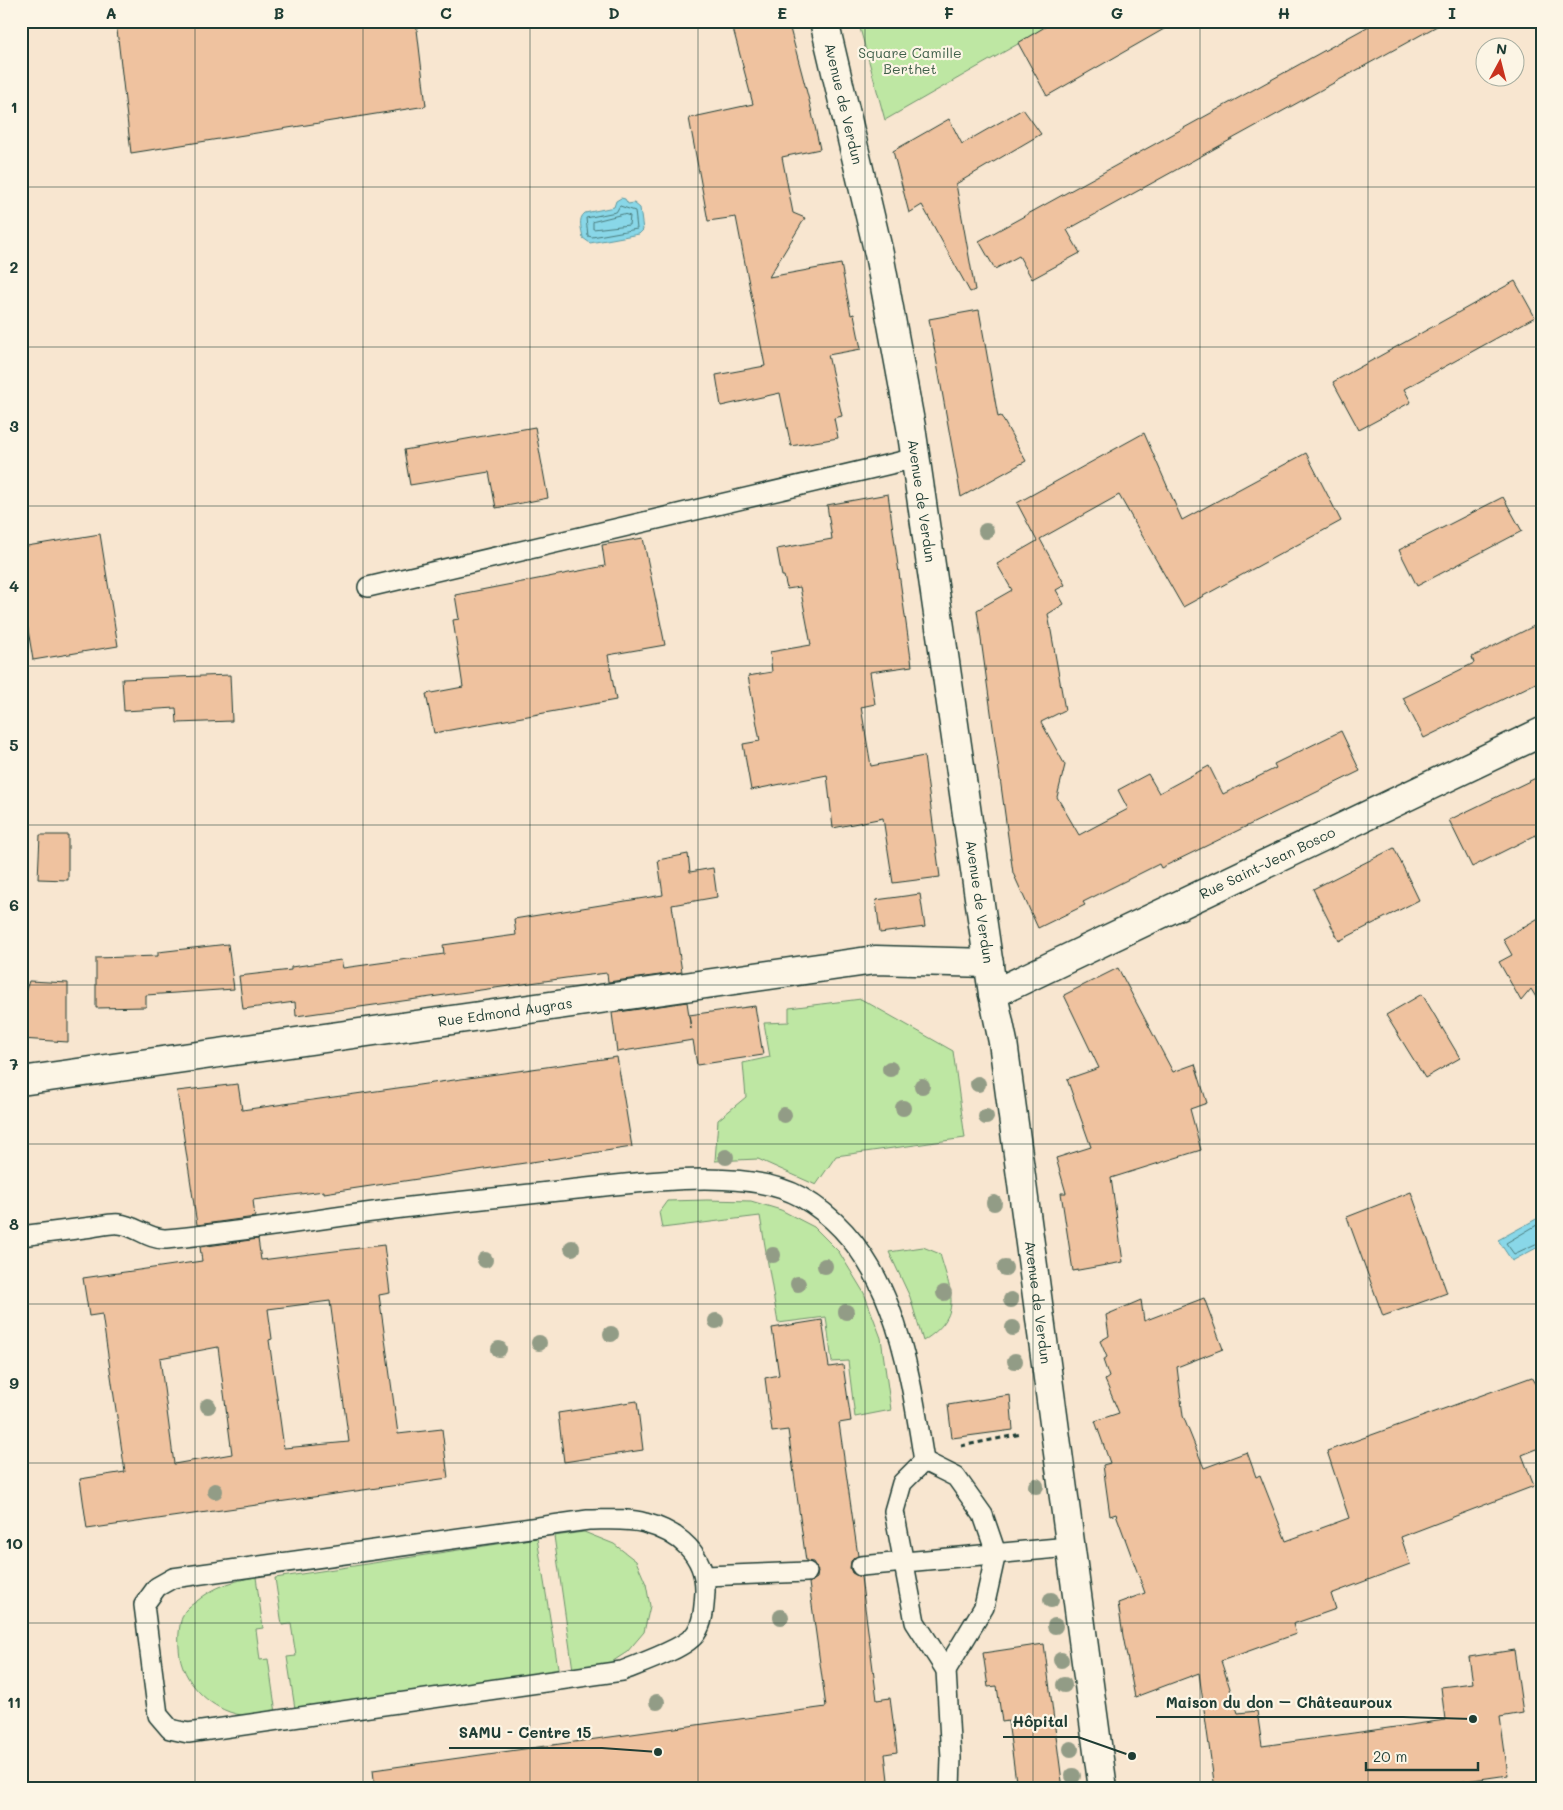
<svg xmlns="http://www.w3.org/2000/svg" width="1563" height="1810" viewBox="0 0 1563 1810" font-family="Mali,sans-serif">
<rect width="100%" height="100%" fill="#f8e6d0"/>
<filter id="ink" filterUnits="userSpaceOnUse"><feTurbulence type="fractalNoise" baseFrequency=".02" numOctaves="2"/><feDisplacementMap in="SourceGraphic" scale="10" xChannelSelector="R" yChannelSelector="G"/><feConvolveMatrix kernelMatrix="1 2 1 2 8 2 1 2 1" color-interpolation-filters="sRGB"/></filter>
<g filter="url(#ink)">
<g fill="#bee7a3" stroke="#6e926c">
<path d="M 858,21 L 1058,21 L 885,120 Z"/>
<path d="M 861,999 L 953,1051 L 965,1138 L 836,1156 L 816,1185 L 758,1159 L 715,1161 L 718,1120 L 746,1097 L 743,1063 L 770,1057 L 764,1023 L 789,1022 L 789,1008 Z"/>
<path d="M 707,1200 L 751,1201 L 781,1210 L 814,1227 L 839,1252 L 864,1293 L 881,1338 L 891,1410 L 855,1417 L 848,1361 L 832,1362 L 826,1317 L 778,1323 L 760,1216 L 662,1228 L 659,1212 L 667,1201 Z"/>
<path d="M 923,1247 L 940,1254 C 951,1293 964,1315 923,1341 L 910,1297 L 889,1252 Z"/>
<path d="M 584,1532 L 614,1544 L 636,1561 L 646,1584 L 650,1606 L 644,1632 L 627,1652 L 607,1665 L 573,1670 L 554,1536 Z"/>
<path d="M 537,1538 L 559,1674 L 296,1715 L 287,1657 L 296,1656 L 291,1624 L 282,1625 L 275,1578 Z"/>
<path d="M 256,1577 L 263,1628 L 256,1629 L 260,1660 L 268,1659 L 276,1713 C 267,1714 258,1716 250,1716 C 214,1715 180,1682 179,1648 C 178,1637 179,1621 185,1611 C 188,1607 193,1604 197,1601 C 215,1586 233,1581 256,1577 Z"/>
</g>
<g fill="#89d7e8" stroke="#5f99a0">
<path d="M 621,198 L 625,199 L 628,204 L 634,203 L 640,208 L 643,230 L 639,234 L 590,243 L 583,238 C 582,230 577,219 585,213 L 614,207 L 616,201 Z"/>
<path d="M 1540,1217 L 1542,1245 L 1512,1261 L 1498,1240 Z"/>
</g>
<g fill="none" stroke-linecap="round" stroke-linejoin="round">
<g stroke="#497b7c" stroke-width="1">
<path d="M 620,206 L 635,211 L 637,229 L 592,237 L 588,236 L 586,218 L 616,212 Z"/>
<path d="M 624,214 L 630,216 L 629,225 L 593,229 L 593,222 Z"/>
<path d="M 1542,1222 L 1506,1243 L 1514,1254 L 1542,1241"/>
</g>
</g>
<g fill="#efc29f" stroke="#1f3d34" fill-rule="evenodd">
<path d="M 116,21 L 416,21 L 426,106 L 131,153 Z"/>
<path d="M 731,21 L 788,21 L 810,104 L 820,149 L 782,157 L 793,213 L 805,218 L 769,277 L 841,264 L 851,315 L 854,314 L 861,349 L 828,355 L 842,416 L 834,418 L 838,438 L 791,446 L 780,393 L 721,406 L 716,375 L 765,366 L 736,217 L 708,221 L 689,118 L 753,104 Z"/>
<path d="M 1055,21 L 1178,21 L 1047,96 L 1018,43 Z"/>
<path d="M 1378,21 L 1446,21 L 1067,230 L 1080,253 L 1032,279 L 1019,256 L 995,269 L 979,241 Z"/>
<path d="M 1023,109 L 1041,134 L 956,184 L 975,290 L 970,292 L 922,205 L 909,213 L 893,151 L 949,119 L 962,144 Z"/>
<path d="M 1515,281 L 1535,317 L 1404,389 L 1411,402 L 1359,430 L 1333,382 Z"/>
<path d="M 979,310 L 998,417 L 1001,416 L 1026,461 L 961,497 L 929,319 Z"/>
<path d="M 535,427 L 548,498 L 496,508 L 489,472 L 410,485 L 404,450 Z"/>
<path d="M 1144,433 L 1182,520 L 1306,453 L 1341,521 L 1183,607 L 1119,495 L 1040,539 L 1065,585 L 1056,590 L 1064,604 L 1048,614 L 1065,710 L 1041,722 L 1065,765 L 1057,797 L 1079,835 L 1128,809 L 1118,790 L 1148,774 L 1159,793 L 1209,766 L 1223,794 L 1276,768 L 1274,764 L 1341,731 L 1360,771 L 1161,868 L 1159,864 L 1083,902 L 1085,905 L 1038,928 L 1013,873 L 977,610 L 1012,590 L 997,564 L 1037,541 L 1017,503 Z"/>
<path d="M 888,494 L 912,666 L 870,672 L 875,704 L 861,707 L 871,766 L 924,756 L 940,877 L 893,883 L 883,818 L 833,828 L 827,775 L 751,790 L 743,744 L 760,741 L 748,676 L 772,672 L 770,652 L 811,645 L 800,587 L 787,589 L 784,576 L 782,576 L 777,549 L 832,539 L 827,505 Z"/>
<path d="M 1503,497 L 1522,531 L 1417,586 L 1399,550 Z"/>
<path d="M 100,534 L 118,646 L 33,660 L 21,587 L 21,547 Z"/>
<path d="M 643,538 L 665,645 L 608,655 L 616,700 L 434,733 L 426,694 L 463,687 L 453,620 L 459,619 L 455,595 L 605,566 L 602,545 Z"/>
<path d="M 1542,622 L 1542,680 L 1424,738 L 1403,698 L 1474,663 L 1472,657 Z"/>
<path d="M 230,675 L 232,721 L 177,723 L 176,708 L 124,711 L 122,679 Z"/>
<path d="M 1542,775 L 1542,832 L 1472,867 L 1449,820 Z"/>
<path d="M 40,835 L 68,835 L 68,880 L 38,879 Z"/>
<path d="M 1394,848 L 1419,900 L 1339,941 L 1313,889 Z"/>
<path d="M 688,854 L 690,872 L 713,868 L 717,897 L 672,905 L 682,972 L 608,982 L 607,973 L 573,977 L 296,1016 L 295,1002 L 243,1009 L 239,976 L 291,970 L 291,967 L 341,960 L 343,968 L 444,954 L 443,945 L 516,935 L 514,919 L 663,895 L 658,860 Z"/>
<path d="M 920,894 L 925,927 L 880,933 L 876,900 Z"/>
<path d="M 1542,916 L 1542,1007 L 1531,989 L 1521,1001 L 1499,962 L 1512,955 L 1503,939 Z"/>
<path d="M 228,944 L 234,989 L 146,995 L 146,1007 L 96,1008 L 96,958 L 158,956 L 158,952 Z"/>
<path d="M 1118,968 L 1173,1072 L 1195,1064 L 1207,1103 L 1190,1109 L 1201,1150 L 1111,1178 L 1123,1262 L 1073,1271 L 1061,1193 L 1066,1193 L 1056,1158 L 1091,1147 L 1067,1079 L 1099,1068 L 1064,995 Z"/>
<path d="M 29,981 L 68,983 L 68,1042 L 21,1039 L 21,1004 Z"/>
<path d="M 1422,994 L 1460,1058 L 1425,1078 L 1386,1015 Z"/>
<path d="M 687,1002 L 691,1029 L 689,1015 L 755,1006 L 763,1055 L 697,1065 L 693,1040 L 617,1052 L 612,1013 Z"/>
<path d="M 617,1057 L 632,1147 L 324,1193 L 324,1191 L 253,1200 L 255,1217 L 197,1225 L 177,1091 L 238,1084 L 242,1110 Z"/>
<path d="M 1411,1192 L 1447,1293 L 1383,1316 L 1347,1217 Z"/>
<path d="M 258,1239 L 261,1260 L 384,1245 L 390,1293 L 379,1295 L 398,1434 L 442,1429 L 448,1478 L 87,1529 L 80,1479 L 125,1472 L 102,1314 L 89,1316 L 83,1278 L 202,1261 L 200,1247 ZM 330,1301 L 349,1442 L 284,1448 L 269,1340 L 272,1339 L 268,1309 ZM 218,1347 L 232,1454 L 174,1464 L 160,1358 Z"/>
<path d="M 1204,1298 L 1223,1349 L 1177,1367 L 1183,1416 L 1204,1468 L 1247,1452 L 1256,1477 L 1260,1475 L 1286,1541 L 1349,1518 L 1327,1451 L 1532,1377 L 1542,1394 L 1542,1447 L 1522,1455 L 1534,1486 L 1401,1537 L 1410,1564 L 1331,1594 L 1336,1609 L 1293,1624 L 1296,1634 L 1221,1661 L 1238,1713 L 1257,1711 L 1262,1746 L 1445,1720 L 1441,1687 L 1473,1683 L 1469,1657 L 1514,1650 L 1523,1713 L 1500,1717 L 1508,1775 L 1410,1789 L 1215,1789 L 1199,1673 L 1135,1697 L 1123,1636 L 1118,1603 L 1145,1593 L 1116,1514 L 1110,1516 L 1103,1465 L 1110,1463 L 1095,1421 L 1119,1413 L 1105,1380 L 1109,1377 L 1103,1360 L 1107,1357 L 1100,1341 L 1109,1336 L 1106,1315 L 1141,1300 L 1144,1321 Z"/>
<path d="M 822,1320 L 829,1367 L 843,1365 L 851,1421 L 839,1423 L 858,1556 L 851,1561 L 850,1568 L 852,1573 L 861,1577 L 877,1700 L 890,1698 L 897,1752 L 885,1754 L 889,1789 L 375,1789 L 373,1770 L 826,1707 L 809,1583 L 817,1578 L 818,1571 L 813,1562 L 806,1561 L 788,1430 L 772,1432 L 765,1378 L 779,1375 L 772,1328 Z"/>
<path d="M 1010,1395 L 1013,1430 L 952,1438 L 948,1405 Z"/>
<path d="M 637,1401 L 643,1450 L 564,1462 L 558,1413 Z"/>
<path d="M 1044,1644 L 1063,1789 L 1017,1789 L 1008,1721 L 1002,1722 L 997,1686 L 988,1687 L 983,1653 Z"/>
</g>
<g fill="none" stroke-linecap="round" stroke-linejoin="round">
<g stroke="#1f3d34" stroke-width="22">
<g id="lane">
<path d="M 368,587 L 916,458"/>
<path d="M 21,1236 C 45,1233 68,1230 92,1227 C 100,1226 111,1223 119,1224 C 135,1225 149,1240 166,1239 C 253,1231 340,1215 427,1205 C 470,1200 514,1196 558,1191 C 624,1185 743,1164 801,1197 C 894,1250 909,1367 924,1461"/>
<path d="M 924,1461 L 956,1477 L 983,1515 L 996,1553 L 984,1607 L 946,1670 L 915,1622 L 894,1511 L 902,1483 Z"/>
<path d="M 588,1520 C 606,1520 628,1518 645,1523 C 679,1532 706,1555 705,1592 C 704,1605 704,1621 696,1633 C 687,1648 639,1664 622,1671 L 188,1733 L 170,1729 L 158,1715 L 144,1605 L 157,1587 L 173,1578 Z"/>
<path d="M 861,1566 L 1069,1547"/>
<path d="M 705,1576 L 807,1572"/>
<path d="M 946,1670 L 951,1758 L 950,1789"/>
</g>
</g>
<g stroke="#1f3d34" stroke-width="31">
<g id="street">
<path id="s1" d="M 993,994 L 1542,732"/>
</g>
</g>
<g stroke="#1f3d34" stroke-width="31">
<g id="secondary">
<path id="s2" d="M 824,21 L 879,254 L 911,427 L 993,994 L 1003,1042 L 1103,1789"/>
<path id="s3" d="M 21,1081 L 875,960 L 989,963"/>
</g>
</g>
<path stroke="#1f3d34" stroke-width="3" stroke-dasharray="5 4" stroke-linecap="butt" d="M 961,1446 L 1021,1434"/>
<use href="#lane" stroke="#fcf5e5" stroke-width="19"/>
<use href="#street" stroke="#fcf5e5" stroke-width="28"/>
<use href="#secondary" stroke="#fcf5e5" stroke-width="28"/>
</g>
<g fill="#929c86">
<circle cx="986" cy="531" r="8"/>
<circle cx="890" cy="1069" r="8"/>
<circle cx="978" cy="1084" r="8"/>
<circle cx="922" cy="1086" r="8"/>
<circle cx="903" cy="1108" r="8"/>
<circle cx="784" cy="1115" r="8"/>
<circle cx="986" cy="1117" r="8"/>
<circle cx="726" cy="1157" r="8"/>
<circle cx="994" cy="1203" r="8"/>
<circle cx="572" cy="1248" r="8"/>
<circle cx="773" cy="1255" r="8"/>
<circle cx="485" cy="1260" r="8"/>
<circle cx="825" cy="1266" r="8"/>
<circle cx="1005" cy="1268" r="8"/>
<circle cx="798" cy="1284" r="8"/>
<circle cx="944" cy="1293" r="8"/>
<circle cx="1011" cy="1300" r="8"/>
<circle cx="846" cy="1312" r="8"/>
<circle cx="716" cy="1321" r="8"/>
<circle cx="1013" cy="1328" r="8"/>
<circle cx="611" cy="1334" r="8"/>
<circle cx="539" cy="1343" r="8"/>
<circle cx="499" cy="1349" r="8"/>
<circle cx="1015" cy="1361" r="8"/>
<circle cx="208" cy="1406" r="8"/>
<circle cx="1036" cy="1486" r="8"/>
<circle cx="215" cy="1491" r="8"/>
<circle cx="1051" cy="1600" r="8"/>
<circle cx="781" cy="1617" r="8"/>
<circle cx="1055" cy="1626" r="8"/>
<circle cx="1061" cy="1660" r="8"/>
<circle cx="1064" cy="1685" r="8"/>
<circle cx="657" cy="1702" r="8"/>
<circle cx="1071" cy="1749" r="8"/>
<circle cx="1073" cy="1776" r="8"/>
</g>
</g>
<path fill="none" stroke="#1f3d34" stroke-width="1" stroke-opacity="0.55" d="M 195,21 L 195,1789M 363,21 L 363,1789M 530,21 L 530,1789M 698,21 L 698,1789M 865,21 L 865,1789M 1033,21 L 1033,1789M 1200,21 L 1200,1789M 1368,21 L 1368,1789M 21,187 L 1542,187M 21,347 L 1542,347M 21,506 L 1542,506M 21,666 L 1542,666M 21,825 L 1542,825M 21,985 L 1542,985M 21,1144 L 1542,1144M 21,1304 L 1542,1304M 21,1463 L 1542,1463M 21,1623 L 1542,1623"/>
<g text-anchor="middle" stroke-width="4.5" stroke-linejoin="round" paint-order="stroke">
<g font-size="14" fill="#3f5f4a" stroke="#fcf5e5">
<text x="910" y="58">Square Camille<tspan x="910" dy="16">Berthet</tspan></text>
</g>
<g font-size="14" fill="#1f3d34" stroke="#fcf5e5">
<text dy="5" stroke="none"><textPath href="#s2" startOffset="85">Avenue de Verdun</textPath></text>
<text dy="5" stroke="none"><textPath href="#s2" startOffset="490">Avenue de Verdun</textPath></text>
<text dy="5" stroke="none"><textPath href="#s1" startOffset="304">Rue Saint-Jean Bosco</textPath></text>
<text dy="5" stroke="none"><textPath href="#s2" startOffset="895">Avenue de Verdun</textPath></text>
<text dy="5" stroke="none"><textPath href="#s3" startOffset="489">Rue Edmond Augras</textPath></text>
<text dy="5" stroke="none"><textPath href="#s2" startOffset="1300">Avenue de Verdun</textPath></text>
</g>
</g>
<path fill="none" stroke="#1f3d34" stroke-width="2" d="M1473 1719L1403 1717H1156M1132 1756L1078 1737H1003M658 1752L602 1748H449"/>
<g fill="#1f3d34" stroke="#fcf5e5" stroke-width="2">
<circle cx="1473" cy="1719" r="5"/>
<circle cx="1132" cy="1756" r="5"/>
<circle cx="658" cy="1752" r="5"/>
</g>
<g font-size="15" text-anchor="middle" font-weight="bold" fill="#1f3d34" stroke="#fcf5e5" stroke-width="4.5" stroke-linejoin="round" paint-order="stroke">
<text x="1279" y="1708">Maison du don – Châteauroux</text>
<text x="1040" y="1727">Hôpital</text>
<text x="525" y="1738">SAMU - Centre 15</text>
</g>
<rect width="1563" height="1810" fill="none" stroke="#fcf5e5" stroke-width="55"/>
<g transform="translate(1500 62) rotate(7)"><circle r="24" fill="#fcf5e5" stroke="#a4ab9e"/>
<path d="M0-4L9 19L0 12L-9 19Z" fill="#c8321e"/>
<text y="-8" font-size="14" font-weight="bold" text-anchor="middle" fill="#1f3d34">N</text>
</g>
<path d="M1366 1762v8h112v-8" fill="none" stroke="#1f3d34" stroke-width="2.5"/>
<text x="1373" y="1762" font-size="15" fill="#1f3d34" stroke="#fcf5e5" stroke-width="4" paint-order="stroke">20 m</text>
<rect x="28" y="28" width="1508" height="1754" fill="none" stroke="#1f3d34" stroke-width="2"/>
<g font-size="16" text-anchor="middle" font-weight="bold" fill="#1f3d34">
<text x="111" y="19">A</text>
<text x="279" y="19">B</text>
<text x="446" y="19">C</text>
<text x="614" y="19">D</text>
<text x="782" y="19">E</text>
<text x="949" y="19">F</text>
<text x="1117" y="19">G</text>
<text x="1284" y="19">H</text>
<text x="1452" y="19">I</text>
<text x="14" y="113">1</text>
<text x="14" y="273">2</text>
<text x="14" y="432">3</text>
<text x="14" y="592">4</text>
<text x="14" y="751">5</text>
<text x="14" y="911">6</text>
<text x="14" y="1070">7</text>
<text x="14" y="1230">8</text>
<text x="14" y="1389">9</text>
<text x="14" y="1549">10</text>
<text x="14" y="1708">11</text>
</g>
</svg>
